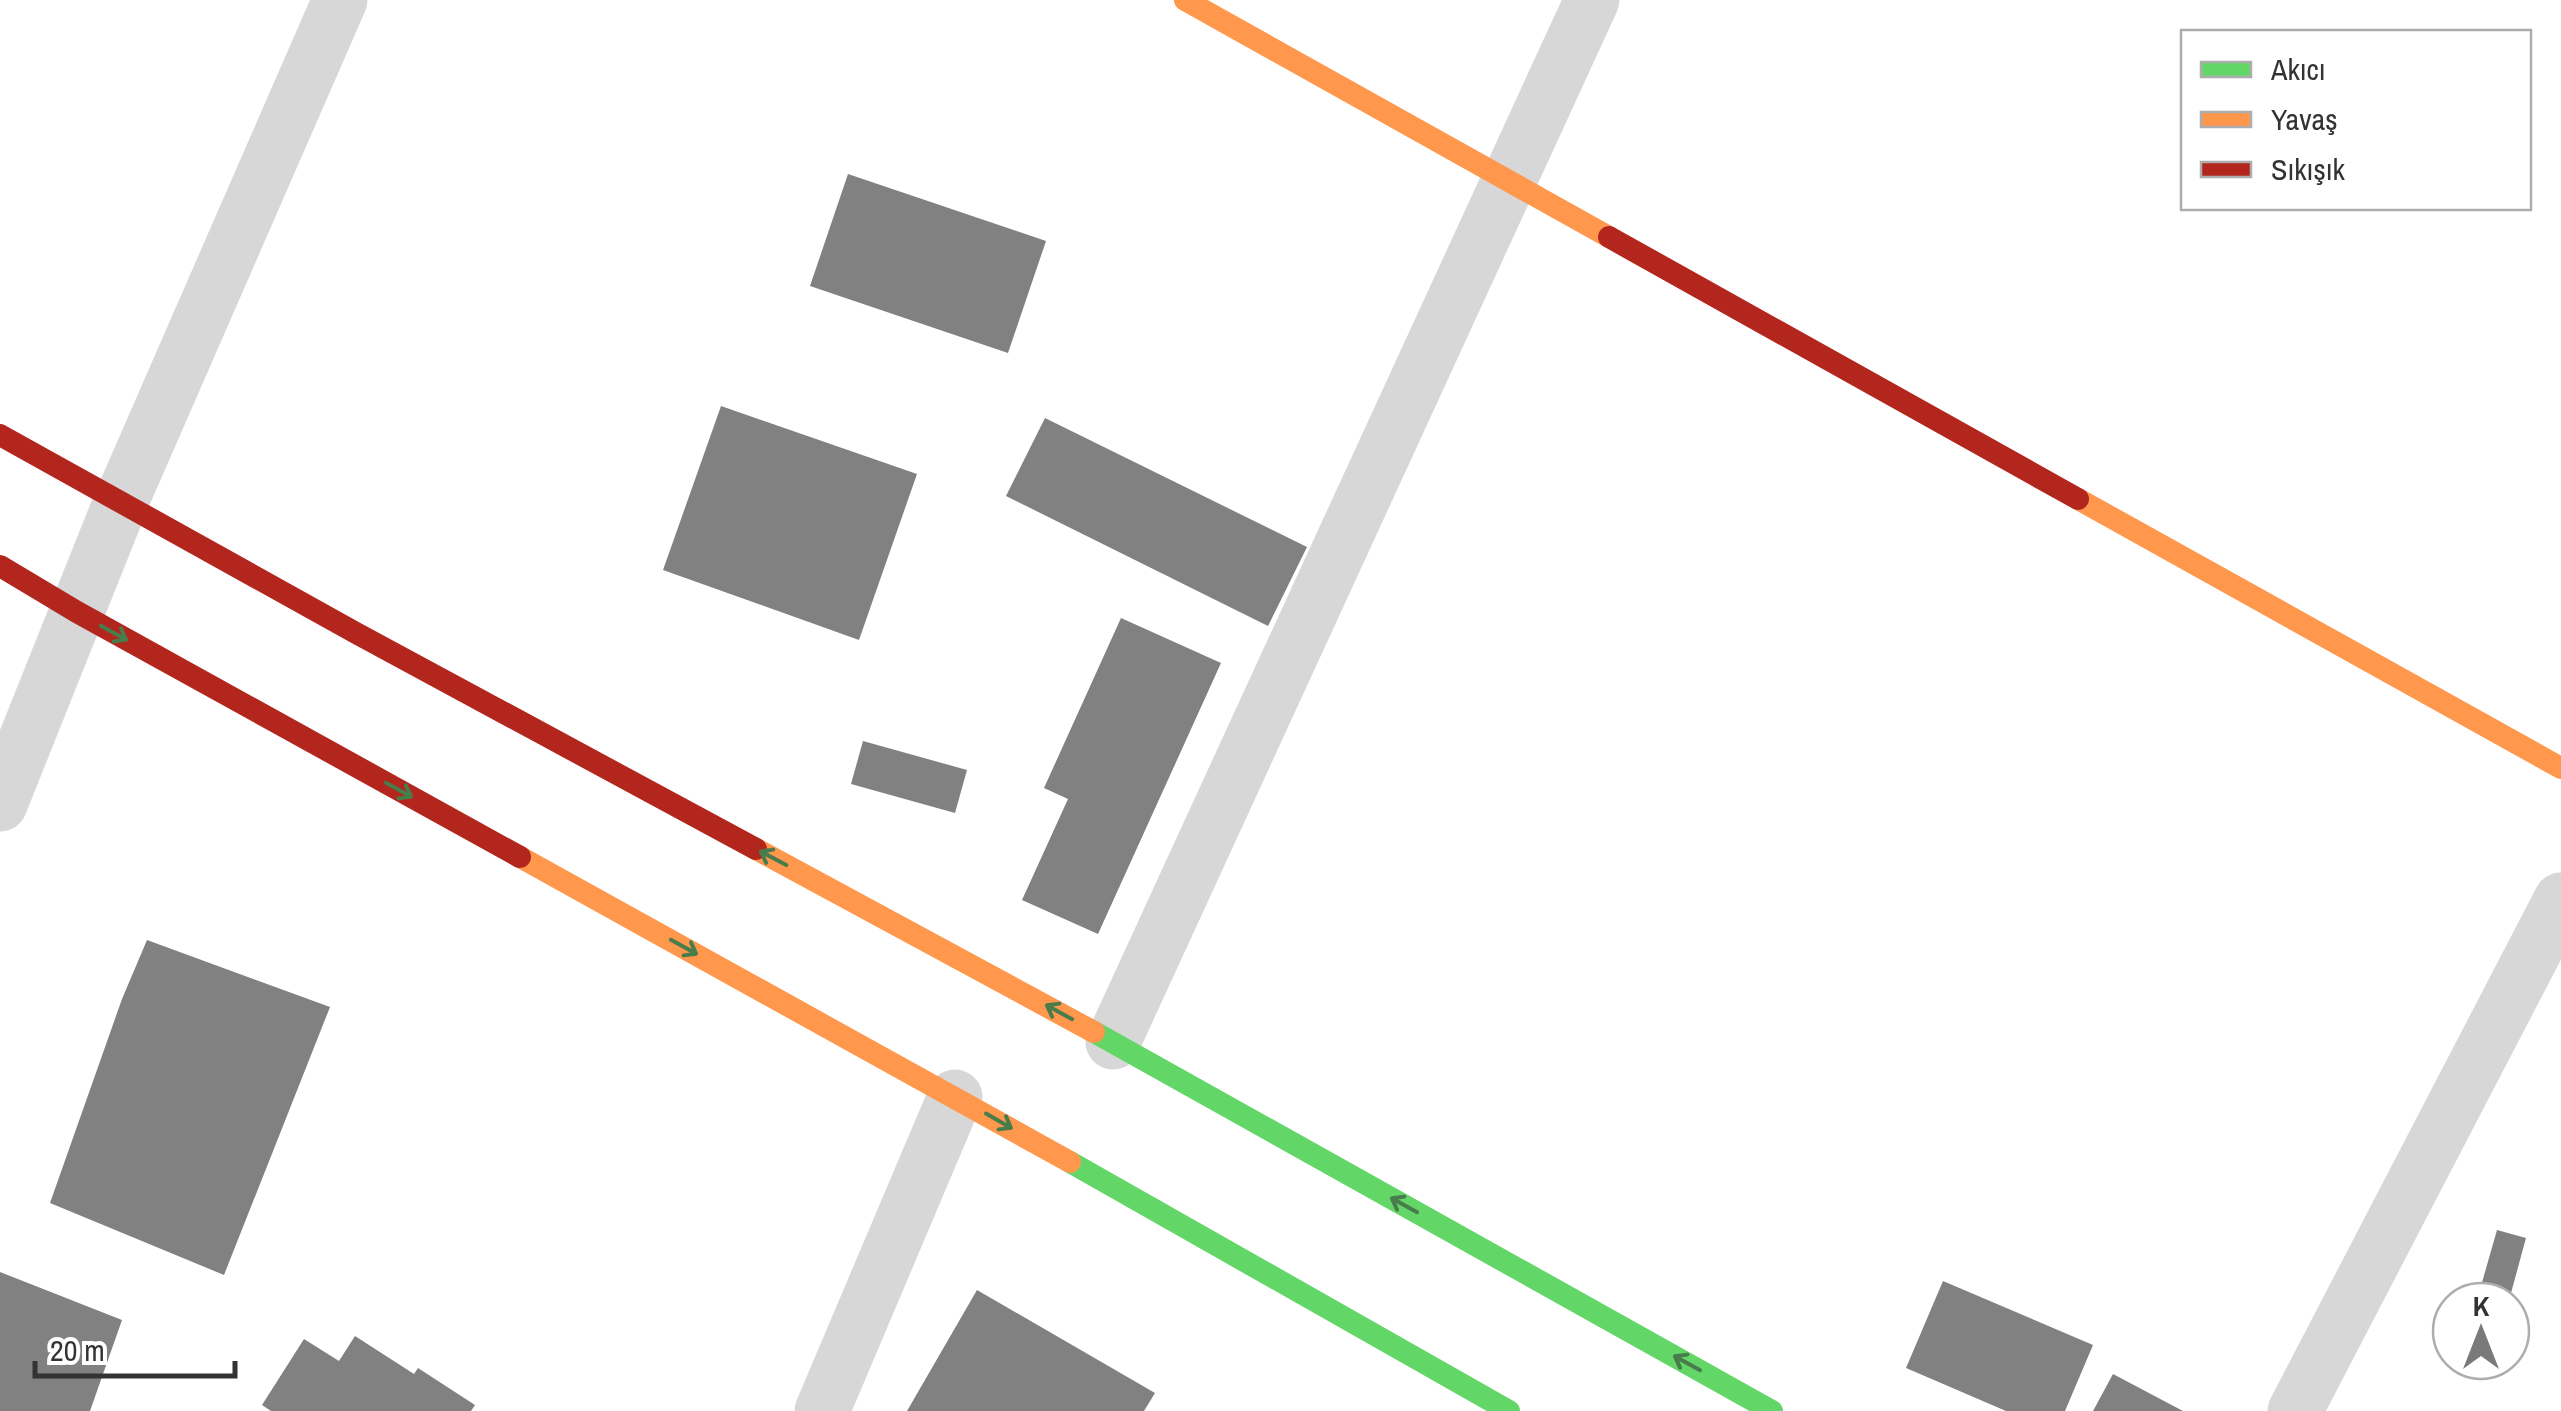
<svg xmlns="http://www.w3.org/2000/svg" width="2561" height="1411" viewBox="0 0 2561 1411" font-family="'Archivo Narrow',sans-serif">
<rect width="100%" height="100%" fill="#fff"/>
<g fill="#818181">
<path d="M 848,174 L 1046,241 L 1008,353 L 810,286 Z"/>
<path d="M 721,406 L 917,474 L 859,640 L 663,570 Z"/>
<path d="M 1045,418 L 1307,547 L 1268,626 L 1006,496 Z"/>
<path d="M 1121,618 L 1221,663 L 1098,934 L 1022,900 L 1068,799 L 1044,788 Z"/>
<path d="M 863,741 L 967,770 L 955,813 L 851,784 Z"/>
<path d="M 147,940 L 330,1007 L 224,1275 L 50,1203 L 122,999 Z"/>
<path d="M 2497,1230 L 2526,1238 L 2511,1293 L 2481,1286 Z"/>
<path d="M 0,1272 L 122,1320 L 90,1411 L 0,1411 Z"/>
<path d="M 1943,1281 L 2093,1345 L 2065,1411 L 2006,1411 L 1906,1368 Z"/>
<path d="M 977,1290 L 1155,1393 L 1144,1411 L 907,1411 Z"/>
<path d="M 355,1336 L 414,1374 L 418,1368 L 475,1405 L 471,1411 L 271,1411 L 262,1405 L 304,1339 L 339,1361 Z"/>
<path d="M 2113,1374 L 2183,1411 L 2093,1411 Z"/>
</g>
<g fill="none" stroke-linecap="round" stroke-linejoin="round">
<g stroke="#d7d7d7" stroke-width="55">
<path d="M 0,804 L 120,504 L 340,0"/>
<path d="M 1113,1042 L 1592,0"/>
<path d="M 822,1411 L 955,1097"/>
<path d="M 2295,1411 L 2561,900"/>
</g>
<g stroke="#63d668" stroke-width="22">
<path d="M 1094,1032 L 1772,1411"/>
<path d="M 1070,1162 L 1509,1411"/>
</g>
<g stroke="#ff974d" stroke-width="22">
<path d="M 1185,0 L 1609,237"/>
<path d="M 2078,499 L 2561,768"/>
<path d="M 756,849 L 1094,1032"/>
<path d="M 520,857 L 1070,1162"/>
</g>
<g stroke="#b3261e" stroke-width="22">
<path d="M 1609,237 L 2078,499"/>
<path d="M 0,435 L 356,633 L 756,849"/>
<path d="M 0,566 L 77,612 L 520,857"/>
</g>
</g>
<defs><path id="oneway-shaft" d="M-6 0H5M1.5-3L5.5 0L1.5 3" fill="none" stroke-width="1.6" stroke-linecap="round" stroke-linejoin="round" transform="scale(2.5)"/></defs>
<g stroke="#497c4b">
<use href="#oneway-shaft" transform="translate(114 633) rotate(29)"/>
<use href="#oneway-shaft" transform="translate(399 790) rotate(29)"/>
<use href="#oneway-shaft" transform="translate(773 858) rotate(-152)"/>
<use href="#oneway-shaft" transform="translate(684 947) rotate(29)"/>
<use href="#oneway-shaft" transform="translate(1059 1012) rotate(-151)"/>
<use href="#oneway-shaft" transform="translate(999 1121) rotate(30)"/>
<use href="#oneway-shaft" transform="translate(1404 1205) rotate(-151)"/>
<use href="#oneway-shaft" transform="translate(1687 1363) rotate(-151)"/>
</g>
<rect x="2181" y="30" width="350" height="180" fill="#ffffff" stroke="#adadad" stroke-width="2.5"/>
<rect x="2201" y="62" width="50" height="15" fill="#63d668" stroke="#adadad" stroke-width="2.5"/>
<text x="2271" y="80" font-size="30" fill="#333333">Akıcı</text>
<rect x="2201" y="112" width="50" height="15" fill="#ff974d" stroke="#adadad" stroke-width="2.5"/>
<text x="2271" y="130" font-size="30" fill="#333333">Yavaş</text>
<rect x="2201" y="162" width="50" height="15" fill="#b3261e" stroke="#adadad" stroke-width="2.5"/>
<text x="2271" y="180" font-size="30" fill="#333333">Sıkışık</text>
<g transform="translate(2481 1331)"><circle r="48" fill="#ffffff" stroke="#adadad" stroke-width="2.5"/>
<path d="M0-8L18 38L0 25L-18 38Z" fill="#7a7a7a"/>
<text y="-15" font-size="28" font-weight="bold" text-anchor="middle" fill="#333333">K</text>
</g>
<path d="M35 1361v15h200v-15" fill="none" stroke="#333333" stroke-width="5"/>
<text x="50" y="1361" font-size="30" fill="#333333" stroke="#ffffff" stroke-width="8" paint-order="stroke">20 m</text>
</svg>
